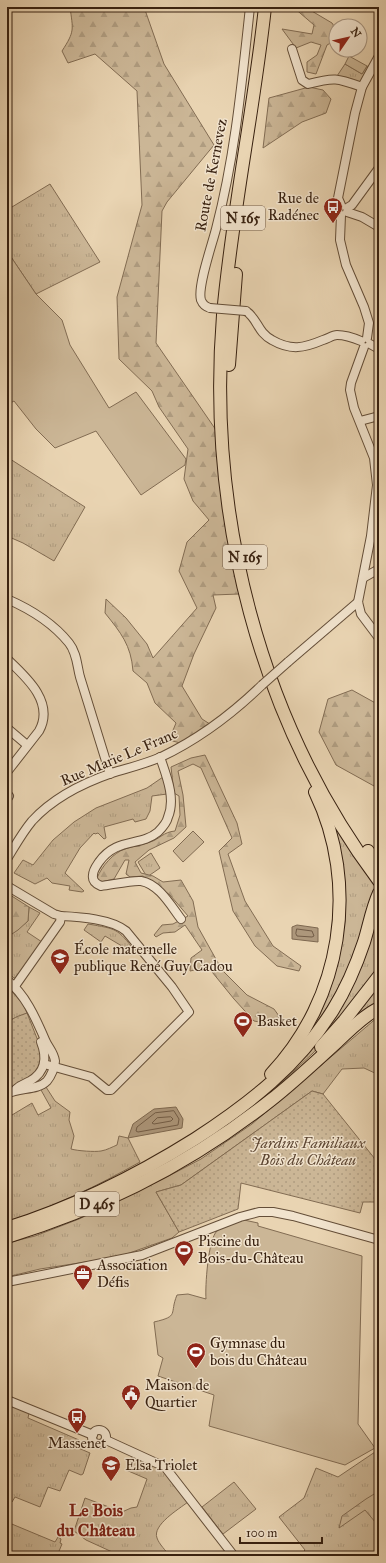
<svg xmlns="http://www.w3.org/2000/svg" width="386" height="1563" viewBox="0 0 386 1563" font-family="'IM FELL Great Primer',serif">
<defs>
<pattern id="grass-tufts" width="24" height="20" patternUnits="userSpaceOnUse"><rect width="24" height="20" fill="#cbb696"/><path d="M3 7l-1-3M5 7V3M7 7l1-3M15 17l-1-3M17 17v-4M19 17l1-3" fill="none" stroke="#af9c80"/></pattern>
<pattern id="forest-firs" width="22" height="20" patternUnits="userSpaceOnUse"><rect width="22" height="20" fill="#cbb696"/><path d="M5 1l3.5 6h-7zM16 11l3.5 6h-7z" fill="#af9c80"/></pattern>
<pattern id="garden-dots" width="8" height="8" patternUnits="userSpaceOnUse"><rect width="8" height="8" fill="#cbb696"/><path d="M2 2h.1M6 6h.1" fill="none" stroke="#af9c80" stroke-width="1.8" stroke-linecap="round"/></pattern>
</defs>
<rect width="100%" height="100%" fill="#e9d4b2"/>
<filter id="stains"><feTurbulence type="fractalNoise" baseFrequency=".005" numOctaves="4"/><feColorMatrix values="0 0 0 0 .2 0 0 0 0 .09 0 0 0 0 .02 0 0 0 .5 -.17"/></filter>
<radialGradient id="worn" r=".72"><stop offset=".6" stop-color="#630" stop-opacity="0"/><stop offset="1" stop-color="#630" stop-opacity=".3"/></radialGradient>
<g fill="url(#grass-tufts)" stroke="#826c53">
<path d="M 345,64 L 362,74 L 367,66 L 369,67 L 360,84 L 352,79 L 337,76 Z"/>
<path d="M 50,184 L 100,262 L 36,294 L 7,251 L 7,210 Z"/>
<path d="M 7,457 L 85,507 L 54,561 L 23,543 L 7,536 Z"/>
<path d="M 163,777 L 167,794 L 152,796 L 150,811 L 146,819 L 135,822 L 133,819 L 104,827 L 106,838 L 104,839 L 98,833 L 95,834 L 94,833 L 80,848 L 65,873 L 84,891 L 82,892 L 69,890 L 70,886 L 52,883 L 47,878 L 35,884 L 14,873 L 23,860 L 33,865 L 53,840 L 74,822 L 96,808 L 147,788 Z"/>
<path d="M 326,809 L 376,887 L 367,909 L 356,949 L 344,977 L 331,1001 L 316,1024 L 286,1061 L 309,1025 L 342,916 Z"/>
<path d="M 151,853 L 160,868 L 147,877 L 138,862 Z"/>
<path d="M 29,907 L 40,913 L 27,932 L 42,942 L 18,977 L 14,978 L 7,972 L 7,934 L 9,936 L 28,921 Z"/>
<path d="M 379,909 L 379,972 L 330,1034 L 313,1053 L 282,1082 L 258,1100 L 310,1049 Z"/>
<path d="M 88,924 C 117,929 117,928 135,951 L 132,952 L 105,936 L 101,942 L 84,930 Z"/>
<path d="M 379,983 L 379,1004 L 330,1043 Z"/>
<path d="M 7,986 L 23,1004 L 27,1013 C 20,1016 10,1018 7,1025 Z"/>
<path d="M 379,1016 L 379,1075 L 364,1068 L 342,1069 L 323,1094 L 312,1091 L 181,1185 L 156,1192 L 179,1232 L 172,1238 L 118,1257 L 40,1269 L 7,1277 L 7,1243 L 35,1236 L 79,1219 L 163,1179 L 201,1159 L 252,1124 Z"/>
<path d="M 46,1087 L 55,1101 L 70,1112 L 69,1120 L 74,1136 L 71,1149 C 78,1151 95,1152 101,1151 C 107,1150 112,1147 117,1145 L 119,1136 L 128,1138 L 140,1162 C 97,1186 54,1207 7,1222 L 7,1118 L 32,1103 L 38,1115 L 51,1108 L 41,1090 Z"/>
<path d="M 7,1404 L 29,1413 L 28,1418 L 79,1440 L 76,1447 L 90,1453 L 83,1474 L 81,1475 L 69,1470 L 60,1491 L 48,1487 L 40,1507 L 15,1497 L 12,1502 L 7,1501 L 7,1441 L 11,1440 L 7,1427 Z"/>
<path d="M 375,1452 L 379,1452 L 379,1556 L 299,1556 L 305,1550 L 279,1517 L 304,1498 L 316,1468 L 338,1477 Z"/>
<path d="M 132,1457 L 165,1471 L 188,1502 C 179,1509 152,1525 157,1538 C 159,1544 166,1551 170,1556 L 121,1556 L 86,1540 L 74,1531 L 85,1498 L 122,1512 L 131,1508 L 137,1507 L 147,1479 L 126,1470 Z"/>
<path d="M 234,1482 L 256,1509 L 223,1534 L 202,1507 Z"/>
<path d="M 7,1522 L 55,1542 L 58,1537 L 61,1539 L 60,1543 L 62,1544 L 57,1556 L 7,1556 Z"/>
</g>
<g fill="url(#forest-firs)" stroke="#826c53">
<path d="M 70,7 L 144,7 L 164,64 L 214,145 L 167,202 L 162,211 L 156,343 L 216,430 L 219,477 L 224,515 L 239,594 L 213,595 L 216,608 L 194,654 L 182,686 L 202,719 L 213,726 L 184,744 L 169,740 L 176,723 L 155,703 L 147,683 L 133,671 C 131,645 121,633 105,613 L 106,599 L 126,618 L 147,644 L 153,658 L 197,608 L 179,571 L 187,542 L 209,520 L 193,501 L 184,479 L 188,449 L 159,407 L 152,391 L 119,359 L 117,297 L 142,205 L 137,91 L 95,54 L 68,63 L 62,51 C 75,31 73,30 70,7 Z"/>
<path d="M 293,7 L 305,7 L 332,23 L 336,29 L 336,40 L 327,45 L 316,74 L 307,72 L 307,62 L 317,55 L 321,45 L 311,42 L 296,48 L 282,29 L 312,34 L 314,25 Z"/>
<path d="M 309,87 L 323,90 L 331,99 L 326,113 L 302,122 L 263,148 L 269,98 Z"/>
<path d="M 352,690 L 379,705 L 379,769 L 374,786 L 336,765 L 319,732 L 328,699 Z"/>
<path d="M 205,755 L 237,823 L 242,844 L 228,854 L 245,901 L 273,946 L 301,966 L 299,971 L 277,966 L 255,946 L 233,911 L 219,851 L 232,838 L 201,768 L 193,764 L 178,771 L 183,795 L 186,827 L 174,838 L 149,850 L 135,862 L 141,873 L 153,876 L 163,882 L 181,880 L 193,901 L 198,927 L 222,970 L 247,995 L 274,1009 L 279,1016 L 276,1025 L 254,1021 L 234,999 L 208,967 L 190,971 L 191,958 L 202,950 L 185,925 L 175,932 L 163,933 L 156,937 L 154,935 L 162,925 L 173,924 L 188,916 L 170,895 L 143,876 L 130,877 L 126,874 L 129,860 L 125,860 L 114,879 L 101,882 L 97,878 C 102,866 113,853 125,849 C 133,846 142,845 150,842 C 160,839 163,832 175,831 L 180,815 L 179,796 L 174,793 L 171,767 L 191,758 Z"/>
<path d="M 7,893 L 29,907 L 28,921 L 18,930 L 9,936 L 7,934 Z"/>
<path d="M 379,1491 L 379,1521 L 376,1523 L 365,1510 L 339,1528 L 342,1516 L 366,1499 Z"/>
</g>
<g fill="url(#garden-dots)" stroke="#826c53">
<path d="M 27,1013 L 42,1051 L 39,1070 L 28,1079 L 7,1090 L 7,1025 C 10,1018 20,1016 27,1013 Z"/>
<path d="M 312,1091 L 323,1094 L 379,1164 L 379,1201 L 377,1202 L 363,1202 L 360,1213 L 241,1183 L 238,1209 L 179,1232 L 156,1192 L 181,1185 Z"/>
</g>
<g fill="#cbb696" stroke="#826c53">
<path d="M 349,56 L 367,66 L 362,74 L 345,64 Z"/>
<path d="M 7,251 L 36,294 L 62,320 L 70,345 L 109,408 L 136,392 L 186,459 L 185,465 L 141,495 L 96,431 L 55,448 L 36,429 L 14,401 L 7,405 Z"/>
<path d="M 193,831 L 204,842 L 183,862 L 173,851 Z"/>
<path d="M 244,1220 L 258,1223 L 258,1226 L 362,1256 L 358,1424 L 375,1448 L 345,1465 L 209,1426 L 214,1395 L 158,1376 L 163,1358 L 158,1355 L 154,1322 C 180,1316 169,1314 177,1295 L 188,1294 L 206,1299 C 205,1287 208,1239 217,1231 C 221,1227 238,1222 244,1220 Z"/>
</g>
<g fill="#ad977b" stroke="#7e6850">
<path d="M 297,925 L 318,928 L 318,942 L 292,939 L 292,927 Z"/>
<path d="M 176,1107 L 183,1119 L 182,1128 L 128,1138 L 133,1124 L 154,1109 Z"/>
</g>
<g fill="none" stroke-linecap="round" stroke-linejoin="round">
<g stroke="#725c46" stroke-width="1">
<path d="M 297,929 L 312,931 L 314,936 L 312,937 L 297,936 L 296,934 Z"/>
<path d="M 174,1111 L 179,1119 L 178,1125 L 138,1132 L 136,1131 L 137,1127 L 155,1113 Z"/>
<path d="M 171,1117 L 173,1119 L 171,1121 L 154,1124 L 152,1123 L 157,1118 Z"/>
</g>
<g stroke="#644e38" stroke-width="10">
<g id="minor">
<path d="M 292,49 L 302,80 L 308,84 C 335,77 337,78 362,87"/>
<path d="M 341,205 L 338,198 L 355,113 L 362,87 L 379,56"/>
<path d="M 347,208 L 352,205 L 379,168"/>
<path d="M 347,212 L 362,217 L 379,227"/>
<path d="M 341,215 L 340,240 L 346,265 L 364,307 L 369,323 L 367,338"/>
<path d="M 210,308 C 206,307 203,305 201,300 C 197,287 212,245 216,229 C 235,157 242,81 250,7"/>
<path d="M 246,311 C 258,319 257,332 272,340 C 291,351 304,348 323,340 C 327,339 333,335 337,335 C 345,335 354,338 361,341"/>
<path d="M 370,344 L 379,349"/>
<path d="M 364,347 L 351,383 L 350,390 L 354,408 L 374,458 L 377,485 L 371,536 L 358,602 L 361,614 L 379,638"/>
<path d="M 360,421 L 379,416"/>
<path d="M 363,578 L 379,569"/>
<path d="M 7,599 C 30,609 53,623 69,643 C 77,653 77,666 80,677 C 90,709 100,742 110,774"/>
<path d="M 7,659 C 26,677 55,702 39,731 L 7,772"/>
<path d="M 288,662 L 358,602"/>
<path d="M 7,728 L 27,745"/>
<path d="M 160,757 C 166,775 176,798 168,817 C 167,822 162,828 158,832 C 140,847 117,837 99,862 C 97,865 93,870 93,875 C 92,881 96,884 101,886 C 111,885 132,880 141,881 C 159,884 171,906 181,919"/>
<path d="M 7,794 L 9,796 L 7,799"/>
<path d="M 7,859 C 15,846 22,833 32,821 C 53,798 83,783 112,773 C 128,768 145,764 161,757 C 199,739 232,714 262,685"/>
<path d="M 7,886 L 54,914 L 61,916 C 81,917 111,919 126,931 L 172,987 L 189,1012 L 111,1090 L 107,1090 L 91,1077 L 44,1064"/>
<path d="M 7,980 C 26,995 36,1019 46,1042 C 49,1048 54,1053 55,1061 C 55,1067 51,1076 47,1081 C 37,1091 19,1087 7,1094"/>
<path d="M 15,986 L 60,922 L 61,916"/>
<path d="M 16,1089 C 20,1085 25,1084 30,1081 C 46,1072 47,1057 41,1042"/>
<path d="M 7,1282 L 142,1255 L 240,1217 L 259,1212 L 273,1212 L 293,1216 L 379,1240"/>
<path d="M 7,1400 L 93,1435"/>
<circle cx="99" cy="1437" r="7"/>
<path d="M 106,1440 L 165,1467 L 234,1556"/>
</g>
</g>
<g stroke="#382110" stroke-width="14">
<g id="highway">
<path d="M 265,7 C 254,110 232,212 223,315 C 207,514 259,721 379,881"/>
<path d="M 229,365 L 236,274"/>
<path d="M 368,851 L 379,867"/>
<path d="M 321,1047 L 344,1021 L 379,976"/>
<path d="M 271,1074 C 342,999 360,885 315,792"/>
<path d="M 7,1228 C 74,1207 136,1176 195,1139 C 250,1103 297,1067 333,1010 C 346,989 356,966 364,942 C 369,926 372,908 379,893"/>
<path d="M 7,1237 C 102,1208 193,1162 271,1100 C 294,1082 315,1062 337,1042 C 350,1030 363,1016 379,1008"/>
</g>
</g>
<use href="#minor" stroke="#f1e3cd" stroke-width="8"/>
<use href="#highway" stroke="#e9d4b2" stroke-width="12"/>
<g stroke="#644e38" stroke-width="10" stroke-linecap="butt">
<g id="minor-bridge">
<path d="M 210,308 L 246,311"/>
<path d="M 262,685 L 288,662"/>
</g>
</g>
<use href="#minor-bridge" stroke="#f1e3cd" stroke-width="8"/>
</g>
<defs>
<g id="bus-pin" transform="scale(1)"><path d="M0 17L-7.5 6A9.5 9.5 0 1 1 7.5 6Z" fill="#8f2418" stroke="#f1e3cd"/><path d="M-5-6H5V4H4V6H2V4H-2V6H-4V4H-5ZM-3.5-4V0h7V-4ZM-3.5 1.2v1.5H-2V1.2ZM2 1.2v1.5H3.5V1.2Z" fill="#fff"/></g>
<g id="school-pin" transform="scale(1)"><path d="M0 17L-7.5 6A9.5 9.5 0 1 1 7.5 6Z" fill="#8f2418" stroke="#f1e3cd"/><path d="M0-5L7-2L0 1L-7-2ZM-4 1L0 2.5L4 1V4Q0 6-4 4Z" fill="#fff"/></g>
<g id="stadium-pin" transform="scale(1)"><path d="M0 17L-7.5 6A9.5 9.5 0 1 1 7.5 6Z" fill="#8f2418" stroke="#f1e3cd"/><path d="M0-5a6.5 5 0 1 0 0 10a6.5 5 0 1 0 0-10ZM-3.5-1.8h7v3.6h-7Z" fill="#fff"/></g>
<g id="office-pin" transform="scale(1)"><path d="M0 17L-7.5 6A9.5 9.5 0 1 1 7.5 6Z" fill="#8f2418" stroke="#f1e3cd"/><path d="M-6-3h4V-5.5h4V-3h4V5H-6ZM-1-4.5V-3h2v-1.5ZM-6 0V1H6V0Z" fill="#fff"/></g>
<g id="civic-pin" transform="scale(1)"><path d="M0 17L-7.5 6A9.5 9.5 0 1 1 7.5 6Z" fill="#8f2418" stroke="#f1e3cd"/><path d="M-.6-6.5H3V-4.5H.6V-3L4-1V1h2V6H-6V1h2V-1L-.6-3ZM-1.2 2.5V6h2.4V2.5Z" fill="#fff"/></g>
</defs>
<g fill-rule="evenodd">
<use href="#bus-pin" x="333" y="207"/>
<use href="#school-pin" x="60" y="958"/>
<use href="#stadium-pin" x="243" y="1021"/>
<use href="#stadium-pin" x="184" y="1250"/>
<use href="#office-pin" x="83" y="1274"/>
<use href="#stadium-pin" x="196" y="1352"/>
<use href="#civic-pin" x="131" y="1394"/>
<use href="#bus-pin" x="77" y="1417"/>
<use href="#school-pin" x="111" y="1465"/>
</g>
<g text-anchor="middle" stroke-width="3" stroke-linejoin="round" paint-order="stroke">
<g fill="#f1e3cd" stroke="#705b49" stroke-width="1">
<rect x="221" y="206" width="44" height="24" rx="3"/>
<rect x="223" y="545" width="44" height="24" rx="3"/>
<rect x="75" y="1192" width="44" height="24" rx="3"/>
</g>
<g font-size="14" font-weight="bold" fill="#382110">
<text x="243" y="223">N 165</text>
<text x="245" y="562">N 165</text>
<text x="97" y="1209">D 465</text>
</g>
<g font-size="15" fill="#382110" stroke="#f1e3cd">
<text transform="translate(211 175) rotate(-79)" y="5">Route de Kernevez</text>
<text transform="translate(119 757) rotate(-23)" y="5">Rue Marie Le Franc</text>
</g>
<g font-size="15" fill="#382110" stroke="#f1e3cd" text-anchor="start">
<text x="319" y="203" text-anchor="end">Rue de<tspan x="319" dy="17">Radénec</tspan></text>
<text x="74" y="954">École maternelle<tspan x="74" dy="17">publique René Guy Cadou</tspan></text>
<text x="257" y="1026">Basket</text>
<text x="198" y="1246">Piscine du<tspan x="198" dy="17">Bois-du-Château</tspan></text>
<text x="97" y="1270">Association<tspan x="97" dy="17">Défis</tspan></text>
<text x="210" y="1348">Gymnase du<tspan x="210" dy="17">bois du Château</tspan></text>
<text x="145" y="1390">Maison de<tspan x="145" dy="17">Quartier</tspan></text>
<text x="77" y="1448" text-anchor="middle">Massenet</text>
<text x="125" y="1470">Elsa Triolet</text>
</g>
<g font-size="15" font-style="italic" fill="#5d4632" stroke="#f1e3cd">
<text x="308" y="1148">Jardins Familiaux<tspan x="308" dy="17">Bois du Château</tspan></text>
</g>
<g font-size="17" font-weight="bold" fill="#7a1f14" stroke="#f1e3cd">
<text x="96" y="1516">Le Bois<tspan x="96" dy="20">du Château</tspan></text>
</g>
</g>
<rect width="386" height="1563" fill="none" stroke="#e9d4b2" stroke-width="24"/>
<rect x="8" y="8" width="370" height="1547" fill="none" stroke="#382110" stroke-width="2"/>
<rect x="12" y="12" width="362" height="1539" fill="none" stroke="#382110"/>
<g transform="translate(348 38) rotate(56)"><circle r="19" fill="#f1e3cd" stroke="#a79581"/>
<path d="M0-3L7 15L0 10L-7 15Z" fill="#8f2418"/>
<text y="-6" font-size="11" font-weight="bold" text-anchor="middle" fill="#382110">N</text>
</g>
<path d="M240 1537v6h82v-6" fill="none" stroke="#382110" stroke-width="2"/>
<text x="246" y="1537" font-size="12" fill="#382110" stroke="#f1e3cd" stroke-width="3" paint-order="stroke">100 m</text>
<rect width="100%" height="100%" filter="url(#stains)"/>
<rect width="100%" height="100%" fill="url(#worn)"/>
</svg>
